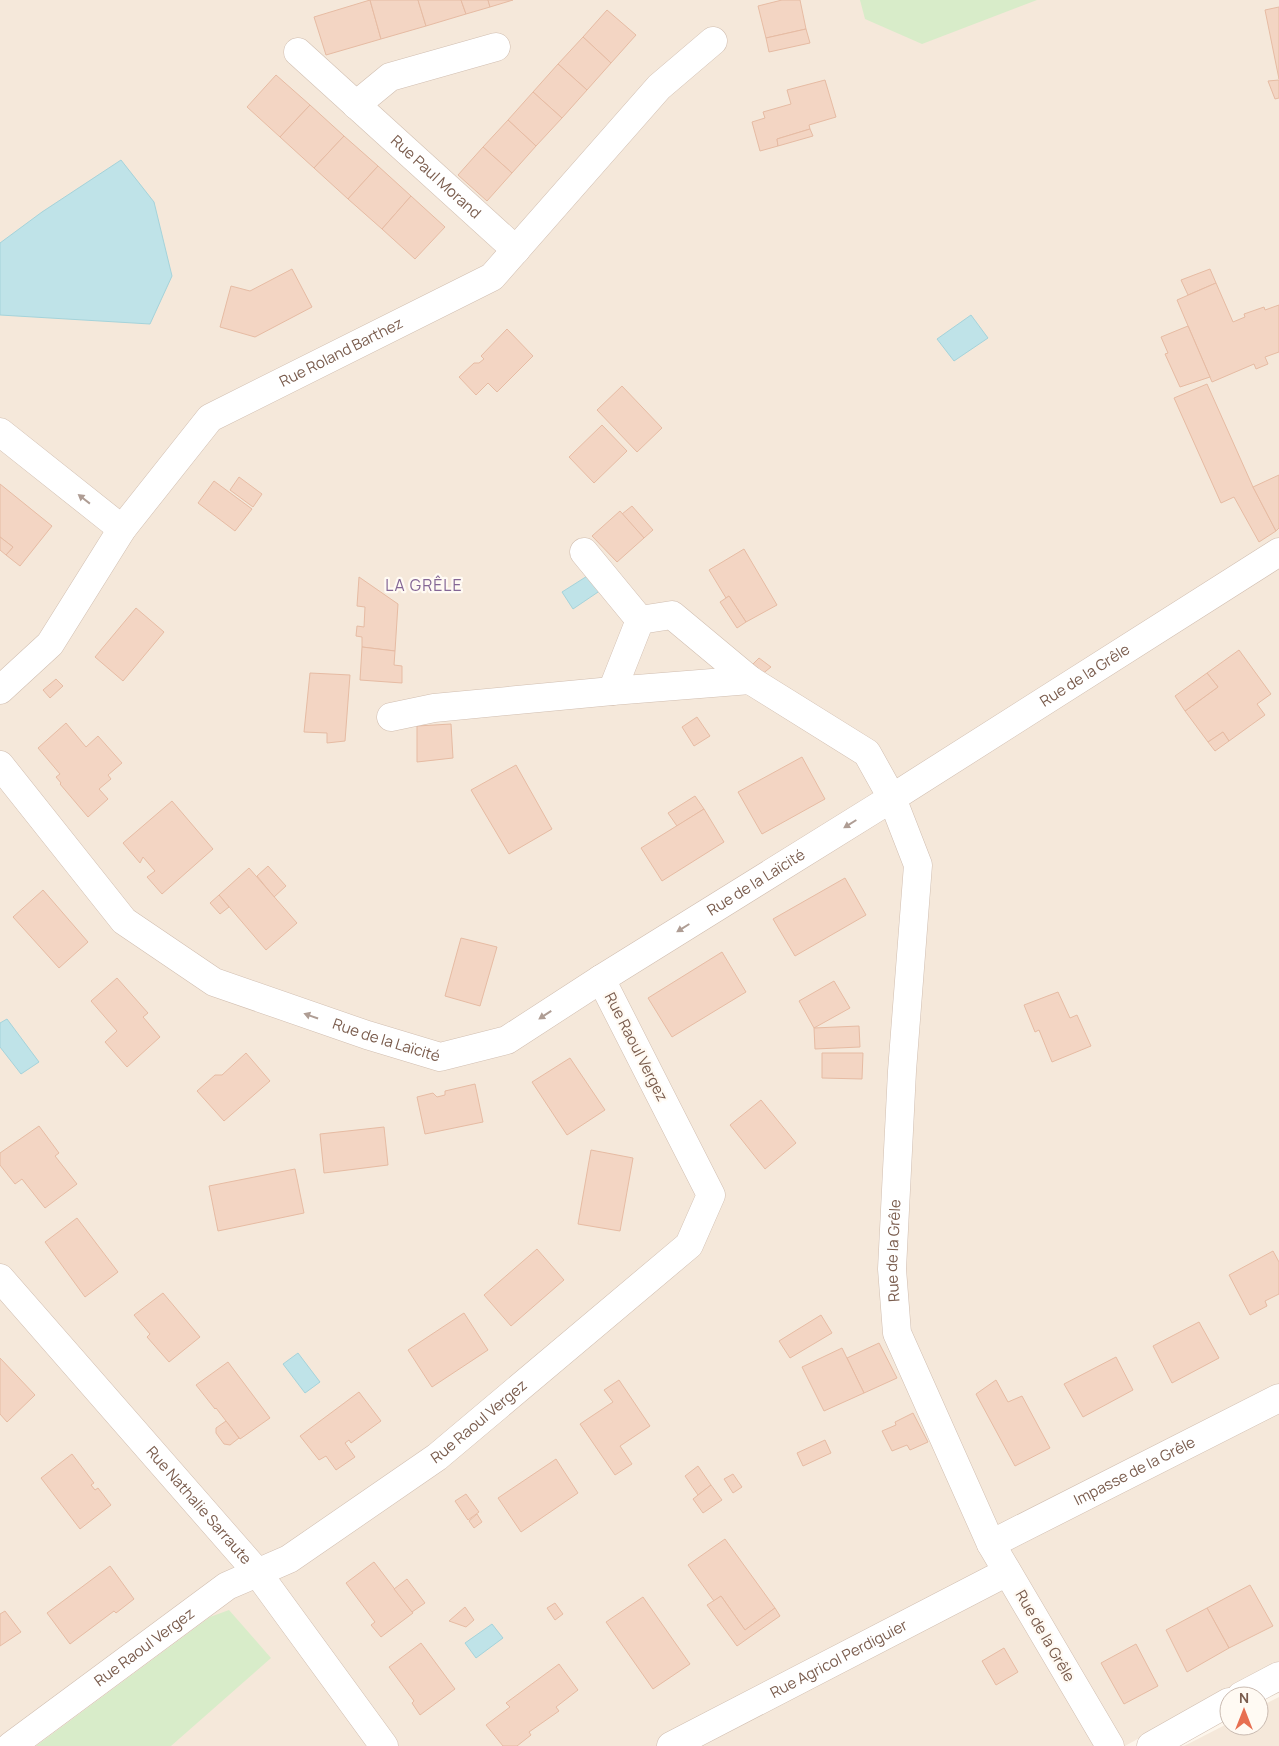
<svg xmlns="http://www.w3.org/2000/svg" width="1279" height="1746" viewBox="0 0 1279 1746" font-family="Manrope,sans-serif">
<rect width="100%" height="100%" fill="#fdf6ec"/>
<g fill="#f5e8da">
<path d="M 0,0 L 1279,0 L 1279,1661 L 1125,1746 L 0,1746 Z"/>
<path d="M 1279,1697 L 1279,1746 L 1184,1746 L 1229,1723 L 1229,1726 L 1259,1726 L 1259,1707 Z"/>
</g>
<g fill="#d8ecc9">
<path d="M 860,0 L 1037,0 L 922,44 L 865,19 Z"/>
<path d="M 229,1610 L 271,1658 L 171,1746 L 36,1746 L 210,1617 Z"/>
</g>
<g fill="#bfe3e8" stroke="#a5d3da">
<path d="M 121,160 L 154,202 L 172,276 L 150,324 L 0,315 L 0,243 L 42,212 Z"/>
<path d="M 971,315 L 988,338 L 954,361 L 937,339 Z"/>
<path d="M 592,573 L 604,588 L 573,609 L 562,592 Z"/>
<path d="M 7,1019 L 39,1062 L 21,1074 L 0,1047 L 0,1023 Z"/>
<path d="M 298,1353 L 320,1382 L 305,1393 L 283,1364 Z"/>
<path d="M 492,1624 L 503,1638 L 476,1658 L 465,1643 Z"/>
</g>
<g fill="#f3d5c3" stroke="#e6bba3">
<path d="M 370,0 L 381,39 L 326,55 L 314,17 Z"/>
<path d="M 370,0 L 418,0 L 426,26 L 381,39 Z"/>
<path d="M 418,0 L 461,0 L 466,14 L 426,26 Z"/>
<path d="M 461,0 L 488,0 L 490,7 L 466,14 Z"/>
<path d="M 488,0 L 513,0 L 490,7 Z"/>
<path d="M 782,0 L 800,0 L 806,29 L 766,38 L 758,6 Z"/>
<path d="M 1279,7 L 1279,79 L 1265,10 Z"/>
<path d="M 607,10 L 636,35 L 611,63 L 583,37 Z"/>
<path d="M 806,29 L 810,43 L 769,52 L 766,38 Z"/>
<path d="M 583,37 L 611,63 L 587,90 L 558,64 Z"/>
<path d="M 558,64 L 587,90 L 562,118 L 533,92 Z"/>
<path d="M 276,75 L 310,105 L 280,137 L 247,107 Z"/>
<path d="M 825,80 L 836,117 L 809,125 L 810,129 L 777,139 L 778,146 L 760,151 L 752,122 L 765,118 L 763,112 L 791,104 L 787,90 Z"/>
<path d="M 1279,80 L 1279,98 L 1275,99 L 1268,81 Z"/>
<path d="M 533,92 L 562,118 L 536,146 L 508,120 Z"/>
<path d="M 310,105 L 344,136 L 314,168 L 280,137 Z"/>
<path d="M 508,120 L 536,146 L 512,173 L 483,147 Z"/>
<path d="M 810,129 L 813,136 L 778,146 L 777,139 Z"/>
<path d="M 344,136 L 378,166 L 348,199 L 314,168 Z"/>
<path d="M 483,147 L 512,173 L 487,201 L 458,175 Z"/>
<path d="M 378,166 L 411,196 L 382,229 L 348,199 Z"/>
<path d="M 411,196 L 445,227 L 415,259 L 382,229 Z"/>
<path d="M 292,269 L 312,307 L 255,337 L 220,327 L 231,286 L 250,291 Z"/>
<path d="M 1210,269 L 1216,283 L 1188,295 L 1181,280 Z"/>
<path d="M 1216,283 L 1233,322 L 1245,317 L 1244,314 L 1264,307 L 1265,310 L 1279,305 L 1279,352 L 1265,357 L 1268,364 L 1256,369 L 1254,364 L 1212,382 L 1177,300 Z"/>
<path d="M 1188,326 L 1210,377 L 1180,387 L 1165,354 L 1168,353 L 1161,337 Z"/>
<path d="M 507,329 L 533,356 L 497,392 L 488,383 L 476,395 L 459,377 L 474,363 L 479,363 L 484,359 L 481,356 Z"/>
<path d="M 1207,384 L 1253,487 L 1276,531 L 1259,542 L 1234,497 L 1221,503 L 1174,398 Z"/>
<path d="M 622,386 L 662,428 L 637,452 L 597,410 Z"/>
<path d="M 602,425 L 627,451 L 594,483 L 569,457 Z"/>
<path d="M 1279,475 L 1279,528 L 1276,531 L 1253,487 Z"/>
<path d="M 239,477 L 262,494 L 253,507 L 230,490 Z"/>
<path d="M 214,481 L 252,509 L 235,531 L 198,503 Z"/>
<path d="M 0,484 L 52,526 L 20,566 L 6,555 L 13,547 L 0,537 Z"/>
<path d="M 632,506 L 653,530 L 644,538 L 622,514 Z"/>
<path d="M 620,511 L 644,538 L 617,562 L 592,536 Z"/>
<path d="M 0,537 L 13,547 L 6,555 L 0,550 Z"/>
<path d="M 744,549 L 777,605 L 746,622 L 729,596 L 726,598 L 709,570 Z"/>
<path d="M 359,577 L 398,604 L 395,651 L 362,647 L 362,637 L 356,636 L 357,626 L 364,627 L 365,607 L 357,606 Z"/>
<path d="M 729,596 L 746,622 L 737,628 L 720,602 Z"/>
<path d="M 136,608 L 164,632 L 123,681 L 95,657 Z"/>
<path d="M 362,647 L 395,651 L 394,665 L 402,666 L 402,683 L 360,680 Z"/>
<path d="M 1239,650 L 1271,694 L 1257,704 L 1265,715 L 1229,741 L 1223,732 L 1208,742 L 1185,711 L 1218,687 L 1207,673 Z"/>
<path d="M 759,658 L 771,667 L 761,675 L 750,667 Z"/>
<path d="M 310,673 L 350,675 L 345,741 L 327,743 L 327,733 L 304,732 Z"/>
<path d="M 1207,673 L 1218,687 L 1185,711 L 1175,696 Z"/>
<path d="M 56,679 L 63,686 L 50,698 L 43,690 Z"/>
<path d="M 697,717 L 710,736 L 694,746 L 682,727 Z"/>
<path d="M 66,723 L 86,747 L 98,736 L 122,763 L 108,775 L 111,779 L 99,789 L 108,799 L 88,817 L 60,784 L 61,783 L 56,777 L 60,774 L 38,748 Z"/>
<path d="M 451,724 L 453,758 L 417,762 L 417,726 Z"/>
<path d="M 1223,732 L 1229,741 L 1215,751 L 1208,742 Z"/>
<path d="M 802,757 L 825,799 L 762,834 L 738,792 Z"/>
<path d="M 516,765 L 552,829 L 509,854 L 471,790 Z"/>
<path d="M 695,796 L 704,809 L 677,826 L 668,813 Z"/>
<path d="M 172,801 L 213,849 L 162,894 L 147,877 L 155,871 L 143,857 L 140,863 L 123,843 Z"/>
<path d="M 704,809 L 724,842 L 662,881 L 641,848 Z"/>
<path d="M 268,866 L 286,886 L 274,897 L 257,876 Z"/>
<path d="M 249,868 L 297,923 L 266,950 L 219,895 Z"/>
<path d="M 845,878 L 866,915 L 795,956 L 773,919 Z"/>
<path d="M 43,890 L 88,942 L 59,968 L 13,917 Z"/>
<path d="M 219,895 L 229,907 L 220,914 L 210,903 Z"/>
<path d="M 461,938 L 497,947 L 480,1006 L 445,996 Z"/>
<path d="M 722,952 L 746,992 L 672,1037 L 648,998 Z"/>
<path d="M 117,978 L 148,1013 L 143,1017 L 160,1037 L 127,1067 L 105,1042 L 117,1031 L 91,1001 Z"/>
<path d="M 834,981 L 850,1008 L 814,1028 L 799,1001 Z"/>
<path d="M 1058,992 L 1070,1018 L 1077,1015 L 1091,1046 L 1052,1062 L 1039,1030 L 1035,1032 L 1024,1005 Z"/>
<path d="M 859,1026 L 860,1047 L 815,1049 L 814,1028 Z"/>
<path d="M 246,1053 L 270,1081 L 224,1121 L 197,1091 L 215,1075 L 222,1075 Z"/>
<path d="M 822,1053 L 863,1053 L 862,1079 L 822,1078 Z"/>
<path d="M 570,1058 L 605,1110 L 567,1135 L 532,1082 Z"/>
<path d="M 475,1084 L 483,1122 L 425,1134 L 417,1097 L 433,1093 L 437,1097 L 445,1095 L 445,1091 Z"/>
<path d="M 761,1100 L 796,1143 L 765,1169 L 730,1125 Z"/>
<path d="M 39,1126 L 59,1153 L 55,1156 L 77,1184 L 45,1208 L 22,1179 L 15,1184 L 0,1165 L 0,1153 Z"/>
<path d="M 384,1127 L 388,1165 L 324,1173 L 320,1134 Z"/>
<path d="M 591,1150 L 633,1158 L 620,1231 L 578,1224 Z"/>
<path d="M 295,1169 L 304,1213 L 218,1231 L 209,1186 Z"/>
<path d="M 77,1218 L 118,1272 L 85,1297 L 45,1242 Z"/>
<path d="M 537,1249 L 564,1280 L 511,1326 L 484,1295 Z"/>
<path d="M 1273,1251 L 1279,1262 L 1279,1294 L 1265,1301 L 1267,1306 L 1250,1315 L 1229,1275 Z"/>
<path d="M 163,1293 L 200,1337 L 169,1362 L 147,1337 L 150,1334 L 134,1315 Z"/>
<path d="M 464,1313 L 488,1350 L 432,1387 L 408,1350 Z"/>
<path d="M 821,1315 L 832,1333 L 790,1358 L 779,1341 Z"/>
<path d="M 1199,1322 L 1219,1358 L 1172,1383 L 1153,1346 Z"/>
<path d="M 879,1343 L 897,1378 L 864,1393 L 847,1358 Z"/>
<path d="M 842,1348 L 864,1393 L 824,1411 L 802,1367 Z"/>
<path d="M 1116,1357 L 1133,1390 L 1083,1417 L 1064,1384 Z"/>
<path d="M 0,1358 L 35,1395 L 7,1422 L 0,1414 Z"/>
<path d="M 228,1362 L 270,1418 L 240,1439 L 216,1408 L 215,1409 L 196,1385 Z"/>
<path d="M 619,1380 L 650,1426 L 620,1446 L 632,1464 L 615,1475 L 580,1424 L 613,1402 L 604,1390 Z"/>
<path d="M 996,1380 L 1008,1402 L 1022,1396 L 1050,1448 L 1015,1466 L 976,1394 Z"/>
<path d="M 359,1392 L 381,1421 L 351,1443 L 349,1440 L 345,1443 L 355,1457 L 336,1470 L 326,1456 L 319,1460 L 300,1436 Z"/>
<path d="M 913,1413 L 928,1442 L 910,1450 L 907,1445 L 892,1451 L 882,1431 L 896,1425 L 895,1422 Z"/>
<path d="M 226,1421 L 239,1438 L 230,1445 L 224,1444 L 216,1433 L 216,1428 Z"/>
<path d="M 825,1440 L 831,1453 L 803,1466 L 797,1453 Z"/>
<path d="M 72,1454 L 94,1483 L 91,1485 L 95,1490 L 98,1488 L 111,1505 L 80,1529 L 41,1478 Z"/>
<path d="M 556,1459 L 578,1493 L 521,1532 L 498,1498 Z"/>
<path d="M 698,1466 L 711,1485 L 698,1495 L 685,1476 Z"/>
<path d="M 733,1474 L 742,1487 L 733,1493 L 724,1479 Z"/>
<path d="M 711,1485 L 722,1500 L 703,1513 L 693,1499 Z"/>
<path d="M 466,1494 L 479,1512 L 468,1520 L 455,1501 Z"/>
<path d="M 477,1514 L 482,1522 L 474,1528 L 469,1521 Z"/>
<path d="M 725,1539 L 775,1608 L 745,1630 L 721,1596 L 714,1601 L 688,1565 Z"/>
<path d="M 374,1562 L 413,1613 L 381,1637 L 371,1625 L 375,1622 L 346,1583 Z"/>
<path d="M 110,1566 L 134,1599 L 116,1613 L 114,1611 L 70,1644 L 47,1613 Z"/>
<path d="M 407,1579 L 425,1603 L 412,1612 L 394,1589 Z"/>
<path d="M 1250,1585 L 1273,1626 L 1229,1648 L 1207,1608 Z"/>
<path d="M 721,1596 L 745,1630 L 775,1608 L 780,1616 L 737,1646 L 707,1605 Z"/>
<path d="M 643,1597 L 690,1664 L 653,1689 L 606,1622 Z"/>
<path d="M 555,1603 L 563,1614 L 555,1620 L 547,1608 Z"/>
<path d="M 465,1607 L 474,1620 L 466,1627 L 449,1621 Z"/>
<path d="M 1207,1608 L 1229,1648 L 1187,1672 L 1166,1630 Z"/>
<path d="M 5,1611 L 21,1632 L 0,1646 L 0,1614 Z"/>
<path d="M 421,1643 L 455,1689 L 420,1715 L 412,1703 L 414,1701 L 389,1667 Z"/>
<path d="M 1136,1644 L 1158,1686 L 1124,1704 L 1101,1663 Z"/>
<path d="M 1004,1648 L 1018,1672 L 996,1685 L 982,1661 Z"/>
<path d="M 559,1664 L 578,1690 L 556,1707 L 559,1711 L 529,1732 L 531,1735 L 517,1746 L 503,1746 L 486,1725 L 510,1707 L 506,1703 Z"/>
</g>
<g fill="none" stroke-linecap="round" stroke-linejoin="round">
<g stroke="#d1beb0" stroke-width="29">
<g id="minor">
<path id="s1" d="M 298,52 L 516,250"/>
<path d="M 356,105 L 390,77 L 496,47"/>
<path d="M 0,432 L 122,529"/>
<path d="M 640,620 L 612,691 L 750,680"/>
<path id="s2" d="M 0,690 L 50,644 L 122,529 L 210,418 L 492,277 L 659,87 L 713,41"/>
<path d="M 391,717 L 434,708 L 612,691"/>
<path id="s3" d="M 0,765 L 124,921 L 214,982 L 367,1035 L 440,1057 L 507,1040 L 601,979 L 892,798 L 867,753 L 750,680 L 672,615 L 640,620 L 584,552"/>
<path id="s4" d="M 0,1278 L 257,1572 L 384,1746"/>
<path id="s5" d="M 991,1544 L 1279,1398"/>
<path d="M 1241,1696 L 1279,1676"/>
<path id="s6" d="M 11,1746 L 227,1586 L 289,1559 L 437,1457 L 689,1245 L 711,1195 L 601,979"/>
<path id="s7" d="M 671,1746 L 1007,1572"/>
<path id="s8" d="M 1110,1746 L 991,1544 L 897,1333 L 892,1269 L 902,1071 L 918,865 L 892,798 L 1279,552"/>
<path d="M 1151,1746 L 1229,1702"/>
</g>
</g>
<use href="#minor" stroke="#fff" stroke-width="28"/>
</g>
<defs><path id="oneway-solid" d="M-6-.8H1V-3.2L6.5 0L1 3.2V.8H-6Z" transform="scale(1.25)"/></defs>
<g fill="#af9d94">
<use href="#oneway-solid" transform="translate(84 499) rotate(-142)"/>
<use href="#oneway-solid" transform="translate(850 824) rotate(148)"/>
<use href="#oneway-solid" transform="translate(683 928) rotate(148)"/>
<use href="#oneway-solid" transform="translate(545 1015) rotate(147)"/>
<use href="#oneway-solid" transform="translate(311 1016) rotate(-161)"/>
</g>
<g text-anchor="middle" stroke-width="4.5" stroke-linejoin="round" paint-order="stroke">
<g font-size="15" fill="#7a5c4d" stroke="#fffaf3">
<text dy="5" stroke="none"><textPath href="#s1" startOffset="186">Rue Paul Morand</textPath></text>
<text dy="5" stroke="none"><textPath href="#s2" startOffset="492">Rue Roland Barthez</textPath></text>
<text dy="5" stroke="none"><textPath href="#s8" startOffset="1235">Rue de la Grêle</textPath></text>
<text dy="5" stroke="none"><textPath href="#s3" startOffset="910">Rue de la Laïcité</textPath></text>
<text dy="5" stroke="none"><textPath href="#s3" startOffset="490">Rue de la Laïcité</textPath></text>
<text transform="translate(636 1047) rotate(63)" y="5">Rue Raoul Vergez</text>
<text dy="5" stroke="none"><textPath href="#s8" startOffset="548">Rue de la Grêle</textPath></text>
<text dy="5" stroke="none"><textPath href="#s6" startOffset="571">Rue Raoul Vergez</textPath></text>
<text dy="5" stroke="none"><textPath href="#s5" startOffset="161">Impasse de la Grêle</textPath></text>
<text dy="5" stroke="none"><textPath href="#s4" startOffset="302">Rue Nathalie Sarraute</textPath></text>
<text transform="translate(1045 1636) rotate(60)" y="5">Rue de la Grêle</text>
<text dy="5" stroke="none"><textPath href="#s6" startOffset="166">Rue Raoul Vergez</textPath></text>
<text dy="5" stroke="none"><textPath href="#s7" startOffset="189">Rue Agricol Perdiguier</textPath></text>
</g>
<g font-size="16" letter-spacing="1" fill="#846695" stroke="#fffaf3">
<text x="424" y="591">LA GRÊLE</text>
</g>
</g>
<g transform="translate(1244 1711)"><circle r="24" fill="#fffaf3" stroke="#cabbb1"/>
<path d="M0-4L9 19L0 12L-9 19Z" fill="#e76f51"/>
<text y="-8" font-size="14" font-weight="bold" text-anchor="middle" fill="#7a5c4d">N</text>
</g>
</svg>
